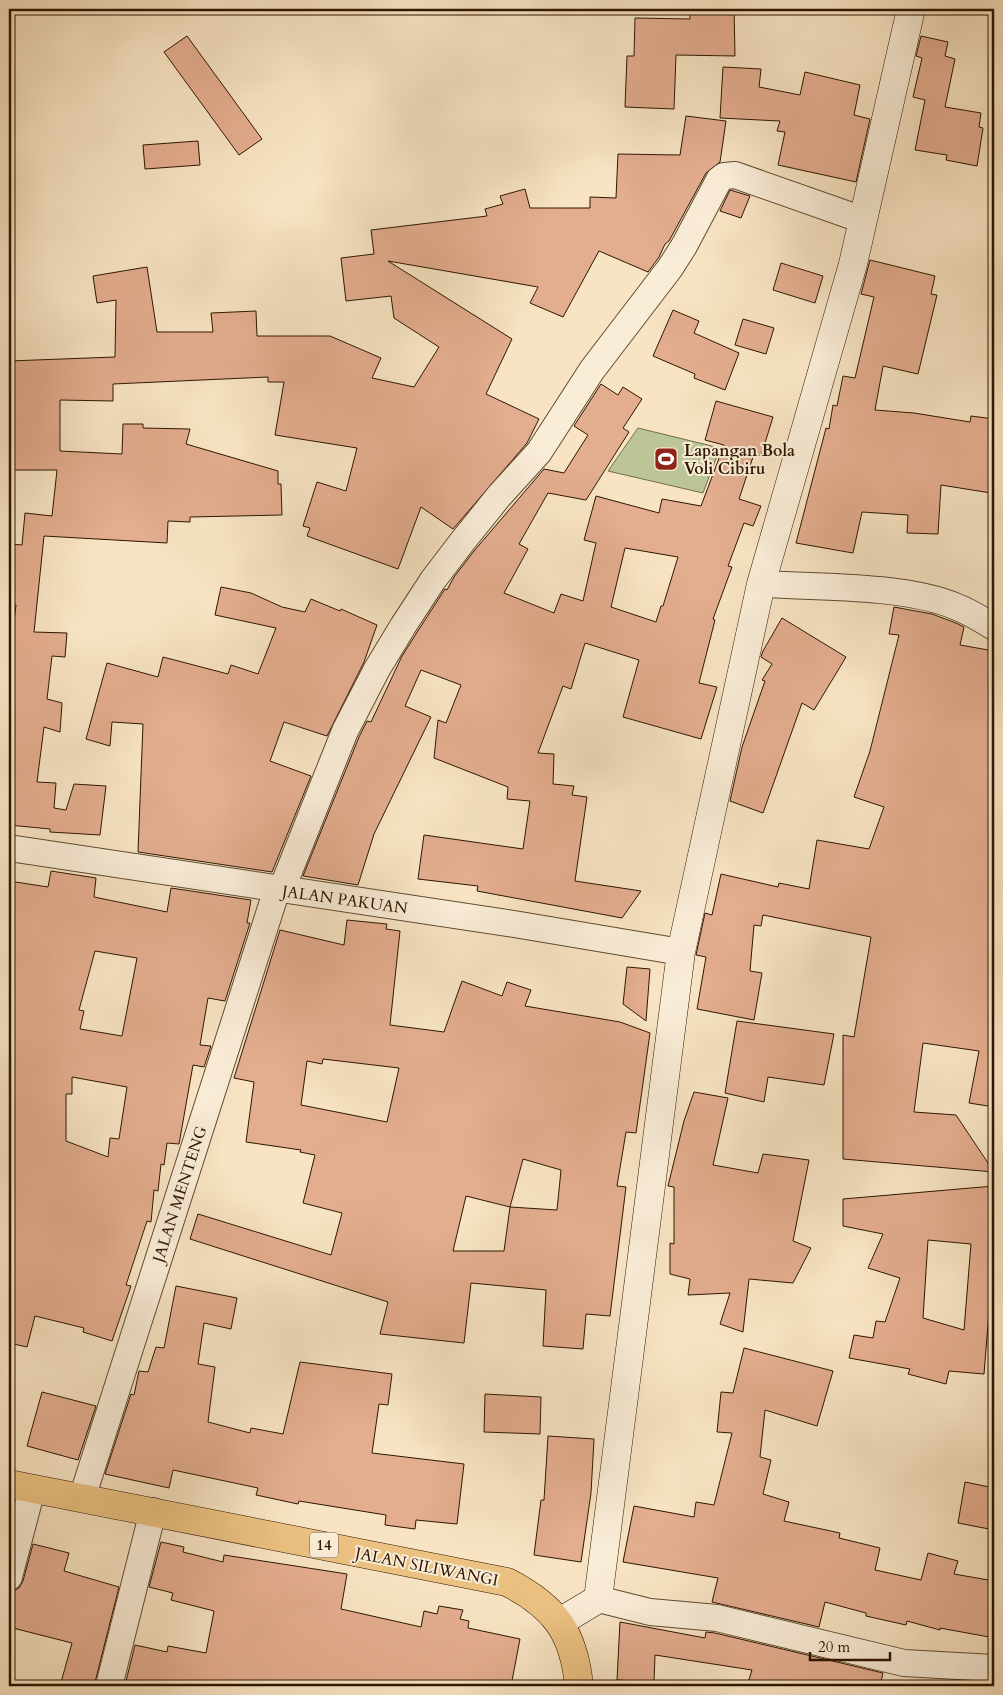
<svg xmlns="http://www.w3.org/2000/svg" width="1003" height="1695" viewBox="0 0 1003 1695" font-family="Cardo,serif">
<rect width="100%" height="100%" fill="#f8e4c3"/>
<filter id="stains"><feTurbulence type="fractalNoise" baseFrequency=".004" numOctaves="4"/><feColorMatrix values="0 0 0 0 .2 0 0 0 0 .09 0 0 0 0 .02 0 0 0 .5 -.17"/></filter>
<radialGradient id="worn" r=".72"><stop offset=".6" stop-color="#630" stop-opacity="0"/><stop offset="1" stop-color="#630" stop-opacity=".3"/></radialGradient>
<path fill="#bbc595" stroke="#746e4a" d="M 638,428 L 720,448 L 703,493 L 608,471 Z"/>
<g fill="#e3ad8f" stroke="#2e1600" fill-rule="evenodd">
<path d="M 690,9 L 734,9 L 735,56 L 676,55 L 674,109 L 625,107 L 627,56 L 634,56 L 635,18 L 690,19 Z"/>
<path d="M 187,36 L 262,139 L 239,155 L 164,52 Z"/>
<path d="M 921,36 L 948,42 L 945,56 L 955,59 L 945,107 L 981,113 L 979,127 L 983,128 L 977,166 L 946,160 L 947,155 L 915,150 L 925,100 L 913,97 L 922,58 L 916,56 Z"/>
<path d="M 723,67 L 761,69 L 759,87 L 800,95 L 805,72 L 860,85 L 854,115 L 870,119 L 856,182 L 778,165 L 785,132 L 777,131 L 780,121 L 720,118 Z"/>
<path d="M 686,116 L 726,121 L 720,162 L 706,173 L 669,241 L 665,244 L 659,257 L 648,272 L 599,251 L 563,317 L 530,303 L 538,287 L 388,261 L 512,339 L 486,394 L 539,419 L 527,443 L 453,529 L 421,507 L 398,569 L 307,536 L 310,528 L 303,526 L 317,482 L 346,491 L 357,448 L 275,435 L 284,382 L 268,382 L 268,377 L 113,384 L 113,401 L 60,400 L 60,451 L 122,454 L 123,424 L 143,424 L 143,428 L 190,429 L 186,444 L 278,471 L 278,484 L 281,484 L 282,515 L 190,517 L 190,522 L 168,521 L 167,543 L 44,536 L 34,632 L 67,633 L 65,657 L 52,656 L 47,699 L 62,703 L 60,732 L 44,727 L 37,782 L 56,783 L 54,808 L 66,810 L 74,784 L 106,786 L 100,835 L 50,832 L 50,829 L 9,825 L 9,663 L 16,605 L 9,604 L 9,544 L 22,545 L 25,513 L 52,516 L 57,470 L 10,470 L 9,361 L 115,357 L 116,300 L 97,303 L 93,276 L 147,267 L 157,332 L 213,332 L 211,313 L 256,311 L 257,336 L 330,336 L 381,358 L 372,378 L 414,387 L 439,347 L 394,318 L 391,296 L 346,301 L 341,258 L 374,254 L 371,230 L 487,216 L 485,209 L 503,204 L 500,196 L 525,189 L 530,208 L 590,208 L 590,197 L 616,198 L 618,154 L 680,155 Z"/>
<path d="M 198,141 L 200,165 L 145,169 L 143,145 Z"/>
<path d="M 730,190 L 750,196 L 741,218 L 720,211 Z"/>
<path d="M 870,260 L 935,276 L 931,294 L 937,295 L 918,374 L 883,366 L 875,410 L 914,413 L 970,422 L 971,416 L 994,419 L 994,476 L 991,493 L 941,485 L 938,534 L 907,533 L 908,515 L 862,512 L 853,553 L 796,543 L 826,428 L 829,429 L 833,405 L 837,406 L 843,376 L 855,378 L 874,297 L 861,294 Z"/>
<path d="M 781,263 L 823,276 L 815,303 L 773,290 Z"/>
<path d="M 673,310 L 699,321 L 694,333 L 739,353 L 725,390 L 694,378 L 695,374 L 653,356 Z"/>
<path d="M 743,319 L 774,328 L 766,354 L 735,345 Z"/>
<path d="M 601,384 L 618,395 L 623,387 L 642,399 L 623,428 L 629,432 L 586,500 L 548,493 L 519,544 L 528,549 L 504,593 L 554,613 L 561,594 L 583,601 L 596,543 L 584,540 L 596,496 L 659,513 L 662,499 L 701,506 L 724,445 L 705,440 L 716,401 L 773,417 L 761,456 L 754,454 L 739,499 L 761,506 L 753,526 L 744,523 L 728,566 L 732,567 L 713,619 L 715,620 L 699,683 L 717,687 L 701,739 L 623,717 L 639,660 L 585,643 L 571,689 L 563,686 L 538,753 L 554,754 L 553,784 L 574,786 L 572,795 L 587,797 L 575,881 L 641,891 L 622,918 L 477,891 L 478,886 L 418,879 L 424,835 L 523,849 L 530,801 L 507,799 L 508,787 L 434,758 L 438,720 L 446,723 L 461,685 L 421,670 L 405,706 L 431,717 L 374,834 L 358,885 L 303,876 L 359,737 L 367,721 L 371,722 L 402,656 L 416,634 L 445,589 L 447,590 L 454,577 L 474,551 L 544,469 L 564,473 L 588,435 L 574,426 ZM 625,548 L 678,557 L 663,606 L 661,606 L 656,622 L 611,607 Z"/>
<path d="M 221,587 L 251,593 L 282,607 L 305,612 L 311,599 L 340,611 L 341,609 L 377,625 L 364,662 L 327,736 L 284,722 L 270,761 L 311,776 L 272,872 L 138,852 L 143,724 L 112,722 L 110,746 L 86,739 L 107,663 L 158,677 L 163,657 L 228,674 L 231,665 L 258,674 L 276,628 L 215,615 Z"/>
<path d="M 894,607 L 932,614 L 956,623 L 964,627 L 960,645 L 994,651 L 994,1107 L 969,1103 L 979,1051 L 923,1043 L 914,1112 L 956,1115 L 994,1172 L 843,1159 L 843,1035 L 854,1037 L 871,937 L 763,915 L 761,926 L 754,925 L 750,971 L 762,973 L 754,1020 L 697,1009 L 706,957 L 696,955 L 705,913 L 712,915 L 721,874 L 778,887 L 779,883 L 809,889 L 817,840 L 869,849 L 884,807 L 854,797 L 870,751 L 899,635 L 889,634 Z"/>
<path d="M 782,618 L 846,657 L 814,710 L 802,703 L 763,813 L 730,801 L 742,747 L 765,681 L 762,680 L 772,664 L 761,657 L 763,651 Z"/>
<path d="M 51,871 L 96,878 L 94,897 L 167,912 L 171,888 L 251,900 L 247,923 L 250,923 L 225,1001 L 208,998 L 200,1045 L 211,1046 L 204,1067 L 193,1065 L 179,1144 L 167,1143 L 164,1165 L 161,1164 L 158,1191 L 154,1190 L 151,1222 L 147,1221 L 126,1285 L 131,1286 L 112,1341 L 83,1332 L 84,1328 L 35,1316 L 27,1347 L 9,1343 L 9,881 L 48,887 ZM 95,951 L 137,958 L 122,1036 L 80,1029 L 84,1011 L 79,1010 ZM 72,1077 L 127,1087 L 119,1139 L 110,1138 L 108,1157 L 66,1141 L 66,1094 L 72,1094 Z"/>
<path d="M 347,920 L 387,924 L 386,929 L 400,931 L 390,1025 L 444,1032 L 462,981 L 502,996 L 507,982 L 531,990 L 525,1006 L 620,1022 L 650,1033 L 636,1133 L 626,1132 L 617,1186 L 626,1187 L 610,1316 L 586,1314 L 583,1349 L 543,1346 L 546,1290 L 471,1283 L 464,1343 L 380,1334 L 388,1302 L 190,1239 L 198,1214 L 331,1255 L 342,1213 L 303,1203 L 315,1155 L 300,1152 L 301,1150 L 246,1142 L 254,1082 L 234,1078 L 280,930 L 344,945 ZM 323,1059 L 399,1068 L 387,1122 L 301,1105 L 307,1061 L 322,1064 ZM 523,1159 L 561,1170 L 557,1210 L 510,1207 ZM 466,1196 L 510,1207 L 504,1251 L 453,1251 Z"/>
<path d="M 627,967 L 650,969 L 646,1021 L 623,1004 Z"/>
<path d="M 737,1021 L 834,1034 L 824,1085 L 768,1077 L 764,1102 L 725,1093 Z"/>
<path d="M 694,1092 L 728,1098 L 713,1165 L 758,1173 L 763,1154 L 809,1160 L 793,1241 L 811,1248 L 793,1283 L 749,1279 L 743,1332 L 720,1324 L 730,1293 L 688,1295 L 690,1279 L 670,1274 L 670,1243 L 674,1244 L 674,1187 L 668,1186 L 684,1121 Z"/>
<path d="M 994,1186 L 994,1249 L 984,1374 L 949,1371 L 946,1384 L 908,1374 L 910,1369 L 849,1358 L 854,1335 L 873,1338 L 876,1321 L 885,1322 L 900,1278 L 868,1268 L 883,1234 L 843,1226 L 843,1199 ZM 928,1240 L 971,1244 L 964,1330 L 923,1318 Z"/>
<path d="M 176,1286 L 237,1298 L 231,1329 L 204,1323 L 198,1364 L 215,1367 L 208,1422 L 250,1433 L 251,1428 L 283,1434 L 300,1362 L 392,1374 L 388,1405 L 379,1404 L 372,1453 L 464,1464 L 457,1524 L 416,1520 L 415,1529 L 385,1525 L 386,1515 L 299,1501 L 298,1504 L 256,1495 L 258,1488 L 173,1470 L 169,1488 L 105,1474 L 131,1394 L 134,1395 L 139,1371 L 148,1372 L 156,1347 L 164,1348 Z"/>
<path d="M 744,1348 L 833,1371 L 817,1426 L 765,1410 L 760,1457 L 771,1460 L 763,1494 L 789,1502 L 784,1521 L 840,1533 L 839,1538 L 880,1548 L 875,1570 L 921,1580 L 928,1553 L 958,1561 L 954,1574 L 994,1581 L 994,1609 L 989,1637 L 940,1628 L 940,1630 L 907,1621 L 906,1625 L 866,1616 L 866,1613 L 825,1602 L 819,1627 L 712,1602 L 718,1578 L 623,1562 L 634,1506 L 694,1517 L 696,1502 L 714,1505 L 732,1433 L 717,1432 L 721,1392 L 733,1393 Z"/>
<path d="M 42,1392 L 96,1406 L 78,1460 L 27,1446 Z"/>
<path d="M 485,1394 L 541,1397 L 540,1434 L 484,1432 Z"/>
<path d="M 548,1436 L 594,1439 L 591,1493 L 581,1562 L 534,1555 L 541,1500 L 544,1500 Z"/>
<path d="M 965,1482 L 994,1488 L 994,1530 L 958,1523 Z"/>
<path d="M 161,1542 L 184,1547 L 183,1552 L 223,1562 L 224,1555 L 347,1574 L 341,1609 L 421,1627 L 424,1611 L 437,1614 L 439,1606 L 463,1610 L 460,1619 L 469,1621 L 468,1628 L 520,1639 L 511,1686 L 305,1686 L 286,1682 L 285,1686 L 150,1686 L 126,1681 L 135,1645 L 167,1652 L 168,1646 L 206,1653 L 214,1611 L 171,1600 L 173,1593 L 149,1587 Z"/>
<path d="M 33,1544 L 69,1553 L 64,1571 L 119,1587 L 94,1686 L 60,1686 L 72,1643 L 9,1627 L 9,1606 L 12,1592 L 19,1588 L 23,1581 Z"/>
<path d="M 620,1622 L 705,1638 L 706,1632 L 715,1633 L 883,1673 L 880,1686 L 747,1686 L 752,1670 L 655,1655 L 654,1682 L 617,1680 Z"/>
</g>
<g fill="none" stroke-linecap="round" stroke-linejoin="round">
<g stroke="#604a31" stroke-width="28">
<g id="street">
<path d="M 761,584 C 817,587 907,585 957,607 C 970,612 982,620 994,627"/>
<path d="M 9,848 L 514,924 L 681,952"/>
<path d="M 282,889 L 345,731 L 377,669 L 403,626 L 433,580 L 462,542 L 499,496 L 539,452 L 592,370 L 670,268 L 684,246 L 719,180 L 724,176 L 735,175 L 863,220"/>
<path d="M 82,1498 L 277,889"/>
<path d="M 9,1577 L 32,1489"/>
<path d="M 598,1599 L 650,1612 L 717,1618 L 904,1663 L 994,1668"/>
<path d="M 109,1686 L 153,1511"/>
</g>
</g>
<g stroke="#2e1600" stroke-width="29">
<path id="secondary" d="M 560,1622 L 598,1599 L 681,952 L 761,584 L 853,264 L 911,9"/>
</g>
<g stroke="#2e1600" stroke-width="29">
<path id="highway" d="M 9,1484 L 507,1582 C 554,1606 574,1632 579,1686"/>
</g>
<use href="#street" stroke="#faedd8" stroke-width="26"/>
<use href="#secondary" stroke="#faedd8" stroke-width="28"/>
<use href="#highway" stroke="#ecc282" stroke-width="28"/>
</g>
<defs>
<g id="stadium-square" transform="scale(1.25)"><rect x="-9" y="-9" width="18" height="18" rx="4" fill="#8f2418" stroke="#faedd8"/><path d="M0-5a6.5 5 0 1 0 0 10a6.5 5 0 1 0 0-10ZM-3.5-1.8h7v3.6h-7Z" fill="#fff"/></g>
</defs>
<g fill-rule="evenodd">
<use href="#stadium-square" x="666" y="459"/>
</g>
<g text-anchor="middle" stroke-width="4" stroke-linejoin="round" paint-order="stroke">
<rect fill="#faedd8" stroke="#6b5641" stroke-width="1" x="310" y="1532.5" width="28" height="25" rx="4"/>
<g font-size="15" font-weight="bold" fill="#2e1600">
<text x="324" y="1550">14</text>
</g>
<g font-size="16" font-weight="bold" fill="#2e1600" stroke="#faedd8" text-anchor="start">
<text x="684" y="456">Lapangan Bola<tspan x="684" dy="18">Voli Cibiru</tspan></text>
</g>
<g font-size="16" fill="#2e1600" stroke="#faedd8">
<text transform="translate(345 899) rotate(8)" y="6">JALAN PAKUAN</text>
<text transform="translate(179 1194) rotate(-72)" y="6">JALAN MENTENG</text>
<text transform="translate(427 1566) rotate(11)" y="6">JALAN SILIWANGI</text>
</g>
</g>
<rect width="1003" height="1695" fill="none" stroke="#f8e4c3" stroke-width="30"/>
<rect x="10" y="10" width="983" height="1675" fill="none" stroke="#2e1600" stroke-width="2.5"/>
<rect x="15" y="15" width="973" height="1665" fill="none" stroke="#2e1600"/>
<path d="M810 1652v8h80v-8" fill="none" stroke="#2e1600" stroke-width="2.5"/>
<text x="818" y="1652" font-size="15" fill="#2e1600" stroke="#faedd8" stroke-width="4" paint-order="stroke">20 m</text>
<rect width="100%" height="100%" filter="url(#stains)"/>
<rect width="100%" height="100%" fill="url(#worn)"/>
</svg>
